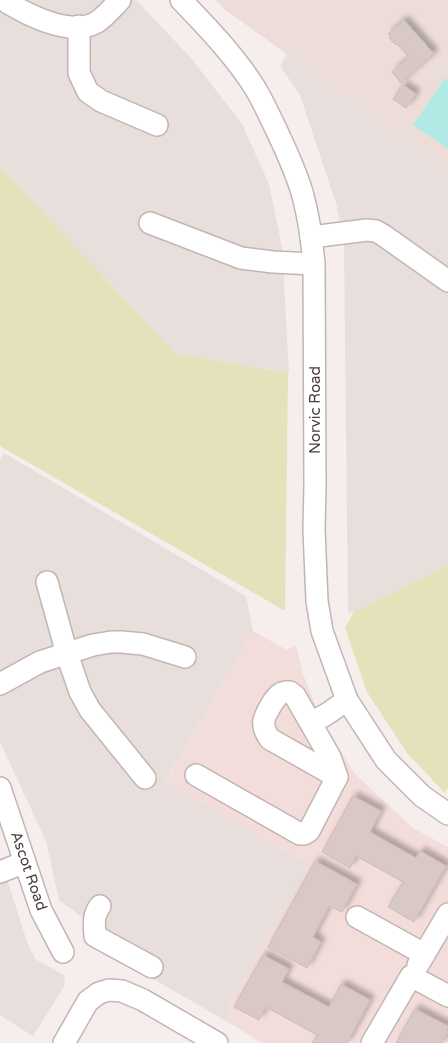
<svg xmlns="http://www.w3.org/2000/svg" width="448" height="1043" viewBox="0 0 448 1043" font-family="'Varela Round',sans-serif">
<defs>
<filter id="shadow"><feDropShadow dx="4.5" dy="-4.5" stdDeviation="2.5" flood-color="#0004"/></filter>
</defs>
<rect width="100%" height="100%" fill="#f5eeed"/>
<g fill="#e8dedc">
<path d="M 0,0 L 136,0 L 191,58 L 242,124 L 269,184 L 282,248 L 289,373 L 175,353 L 0,166 Z"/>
<path d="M 287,54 L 448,169 L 448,565 L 354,612 L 348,613 L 344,244 L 337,206 L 300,95 L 280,66 Z"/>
<path d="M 4,453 L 246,596 L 253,631 L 166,781 L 309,865 L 228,1008 L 232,1011 L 226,1021 L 89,942 L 90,923 L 59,900 L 46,841 L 0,742 L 0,460 Z"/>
<path d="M 0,857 L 27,942 L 35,959 L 64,975 L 65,985 L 33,1036 L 0,1015 Z"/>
</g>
<path fill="#f3dddb" d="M 253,631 L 287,650 L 296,645 L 303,674 L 324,726 L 355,774 L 413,828 L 448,847 L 448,1043 L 262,1043 L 226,1021 L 232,1011 L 228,1008 L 309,865 L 166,782 Z"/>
<path fill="#ecddd9" d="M 216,0 L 448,0 L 448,169 L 224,9 Z"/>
<g fill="#e4e2bb">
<path d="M 0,166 L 175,353 L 288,373 L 285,611 L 0,446 Z"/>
<path d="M 448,565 L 448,787 L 445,793 L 407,753 L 367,692 L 345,628 L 354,612 Z"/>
</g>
<path fill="#b1eae4" d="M 445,78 L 448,80 L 448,149 L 413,125 Z"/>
<g fill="#d8c8c6" stroke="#cfbab7" filter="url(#shadow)">
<path d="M 404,20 L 434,54 L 401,83 L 392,72 L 409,57 L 397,44 L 396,45 L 389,38 L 391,37 L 388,34 Z"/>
<path d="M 403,85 L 416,94 L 406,108 L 393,99 Z"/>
<path d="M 353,796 L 381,811 L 370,832 L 416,858 L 420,851 L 446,866 L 414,922 L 388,907 L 403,882 L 356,856 L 350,868 L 322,852 Z"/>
<path d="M 315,861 L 357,884 L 342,912 L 329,906 L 313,937 L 321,942 L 307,968 L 268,947 Z"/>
<path d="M 263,955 L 289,969 L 282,982 L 329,1007 L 341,984 L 370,1000 L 347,1043 L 312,1043 L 317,1035 L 266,1007 L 259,1020 L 234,1007 Z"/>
<path d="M 415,1009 L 448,1026 L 448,1032 L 442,1043 L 396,1043 Z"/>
</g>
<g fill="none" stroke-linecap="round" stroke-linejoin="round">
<g stroke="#c3b5b3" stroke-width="24">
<g id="minor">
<path d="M 6,0 L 8,3 C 30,16 72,37 97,22 C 106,16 113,7 120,0"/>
<path d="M 181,0 C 207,27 235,56 255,88 C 263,101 269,115 276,129 C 286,151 297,173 303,196 C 309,218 312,241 314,264 L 315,486 L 314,530 L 317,601 L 322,631 L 347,700 L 386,760 L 422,796 L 448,814"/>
<path d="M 79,26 L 79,73 L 88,92 L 101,101 L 157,125"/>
<path d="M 150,223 L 241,258 L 273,262 L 314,264"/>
<path d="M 311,237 L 367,230 L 376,231 L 383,235 L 448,281"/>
<path d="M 47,582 L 67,654 L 80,692 L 90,710 L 145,778"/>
<path d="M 0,684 L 40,662 L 93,645 L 111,642 L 121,642 L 143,644 L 185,657"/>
<path d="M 285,692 L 290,692 L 295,696 L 330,757 L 337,777 L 270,739 C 259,724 264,717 273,702 C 277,697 279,693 285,692 Z"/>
<path d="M 311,723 L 327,714 L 347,700"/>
<path d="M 196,775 L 300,834 L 304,834 L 309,831 L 337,777"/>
<path d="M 0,788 L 41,910 L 63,952"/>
<path d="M 0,872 L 25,862"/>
<path d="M 100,906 C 93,915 94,924 95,936 L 152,967"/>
<path d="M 357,917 L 424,954"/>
<path d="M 418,965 L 448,914"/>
<path d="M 64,1043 L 88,1001 L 99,993 L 109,990 L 122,991 L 143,1000 L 217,1043"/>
<path d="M 372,1043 L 411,976 L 448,996"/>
</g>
</g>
<use href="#minor" stroke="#fff" stroke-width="21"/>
</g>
<g text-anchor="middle" stroke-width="4" stroke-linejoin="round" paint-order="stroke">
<g font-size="15" fill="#493c3b" stroke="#fff">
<text transform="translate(315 410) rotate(-90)" y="5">Norvic Road</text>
<text transform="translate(29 871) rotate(71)" y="5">Ascot Road</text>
</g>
</g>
</svg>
